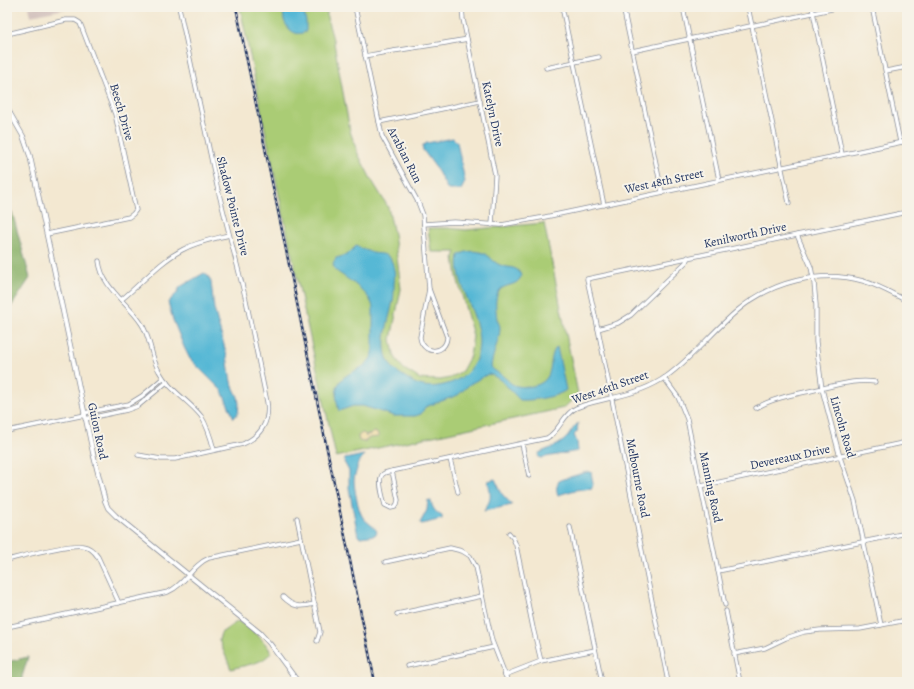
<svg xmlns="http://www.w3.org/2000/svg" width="914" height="689" viewBox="0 0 914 689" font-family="Alegreya,serif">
<rect width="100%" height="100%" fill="#f7f3e8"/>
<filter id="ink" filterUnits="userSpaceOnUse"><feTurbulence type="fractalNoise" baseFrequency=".025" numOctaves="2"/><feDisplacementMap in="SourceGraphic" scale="8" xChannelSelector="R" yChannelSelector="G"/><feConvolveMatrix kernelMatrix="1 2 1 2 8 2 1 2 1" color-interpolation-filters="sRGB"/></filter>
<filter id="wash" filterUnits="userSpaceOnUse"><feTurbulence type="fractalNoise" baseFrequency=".012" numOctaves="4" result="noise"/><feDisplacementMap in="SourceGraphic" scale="16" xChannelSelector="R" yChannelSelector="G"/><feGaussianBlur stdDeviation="0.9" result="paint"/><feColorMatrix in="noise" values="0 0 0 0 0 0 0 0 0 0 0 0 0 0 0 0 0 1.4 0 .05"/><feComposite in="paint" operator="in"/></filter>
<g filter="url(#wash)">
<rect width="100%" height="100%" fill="#f3e8d1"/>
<path fill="#d1c0bc" d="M 29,7 L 74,7 L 31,16 Z"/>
<g fill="#aacc74" stroke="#627e69">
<path d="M 240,7 L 327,7 L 327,18 L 334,43 L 350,131 L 358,154 L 371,179 L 388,207 L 394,234 L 401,289 L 391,339 L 394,355 L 398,362 L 404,369 L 420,379 L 440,380 L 450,378 L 462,371 L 470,356 L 473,336 L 457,277 L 454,257 L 456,252 L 431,252 L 428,228 L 448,228 L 466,230 L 544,223 L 578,394 L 564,408 L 336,457 L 269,149 Z"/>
<path d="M 238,621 C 251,629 263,638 271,652 C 264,664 244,665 231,669 L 219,640 L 221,633 Z"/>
</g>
<g fill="#87b066" stroke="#517062">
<path d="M 7,209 L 12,212 L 30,278 L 7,313 Z"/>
<path d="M 28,657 L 22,677 L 22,682 L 7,682 L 7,662 Z"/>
</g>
<path fill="#eeda9e" stroke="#84847e" d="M 373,432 L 377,433 L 379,437 L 369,438 L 364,442 L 359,441 L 358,436 L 362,433 L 365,434 L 366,437 L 367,434 L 370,435 Z"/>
<g fill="#56b8d5" stroke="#38749a">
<path d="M 283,7 L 303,7 L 306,22 L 306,31 C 296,38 287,29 284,20 C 283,16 284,11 283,7 Z"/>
<path d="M 453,138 L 457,142 L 465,182 L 461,190 L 448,190 L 436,168 L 423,150 L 422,146 L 427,143 Z"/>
<path d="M 356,246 C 361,248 367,251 373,253 C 377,254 383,253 387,256 C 389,256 391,259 391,260 C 395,267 395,277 394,284 C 394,291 394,298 392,305 C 388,324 379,346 390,364 C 394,371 404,376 411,381 C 424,390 444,387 457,380 C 468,375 476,364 478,352 C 485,319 453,286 459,255 C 467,250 479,250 487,255 C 492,259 495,263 500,265 C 509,269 518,265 521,276 C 518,287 505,283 499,291 C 494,298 496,311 497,319 C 498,322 500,325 500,328 C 500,339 492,355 491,367 C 495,372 500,373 504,377 C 508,380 511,385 517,386 C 527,388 542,387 548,376 C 552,368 550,353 557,347 L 566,390 C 558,397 531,401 520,400 C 510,391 502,377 488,374 L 470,384 L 458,395 L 425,407 L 421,414 L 415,416 L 394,416 L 363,406 L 353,406 L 339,411 C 326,365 365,379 373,353 L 373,307 C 369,291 347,279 335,270 L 333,264 L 336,258 L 347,255 Z"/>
<path d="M 204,273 L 208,276 L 211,282 L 214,309 L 227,356 L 231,382 L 238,397 L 239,404 L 238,413 L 234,418 L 222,391 L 190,359 L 184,347 L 173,320 L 168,302 L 177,293 L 180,287 Z"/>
<path d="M 578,423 L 577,432 L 574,435 L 577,442 L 578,451 L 540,458 L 538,456 L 539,453 C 547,449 556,447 563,441 C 570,436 572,428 578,423 Z"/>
<path d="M 364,455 L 357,465 C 358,471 354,474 354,480 C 354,488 358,509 362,516 C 366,523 374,525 377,532 L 375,535 L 361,537 L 358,536 L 349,488 L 349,471 L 344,462 L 345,459 Z"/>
<path d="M 587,472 L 591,472 L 593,484 L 592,488 L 575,490 L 558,495 C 556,490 556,484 560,480 Z"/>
<path d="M 495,479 L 502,494 L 512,505 L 484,511 C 492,499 491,495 488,481 Z"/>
<path d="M 428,500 L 431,501 C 432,508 436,513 442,516 L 442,519 L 422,524 L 420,523 L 427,510 Z"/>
</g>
</g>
<g filter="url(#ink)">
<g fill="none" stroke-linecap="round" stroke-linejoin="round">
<g stroke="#878c98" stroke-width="5">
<g id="minor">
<path d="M 355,7 L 382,136 L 418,202 L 423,215 L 429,289"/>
<path d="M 462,7 L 463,19 L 495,175 L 492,225"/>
<path d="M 562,7 L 604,205"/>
<path d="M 623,7 L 662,192"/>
<path d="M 683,7 L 719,180"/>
<path d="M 748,7 L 789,203"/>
<path d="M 812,7 L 842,154"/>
<path d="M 872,7 L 900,142"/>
<path d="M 7,34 L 66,20 L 75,20 L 80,23 L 115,114 L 136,210 L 133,214 L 129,217 L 47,234"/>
<path d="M 632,51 L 841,7"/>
<path d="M 365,56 C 399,49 433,46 467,39"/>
<path d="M 546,68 L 599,57"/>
<path d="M 886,71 L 907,67"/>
<path d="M 379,122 L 480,101"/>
<path d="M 424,224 L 454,222 L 501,225 L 545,217 L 907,141"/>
<path d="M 797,235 L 811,267 L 814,283 L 816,305 L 816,342 L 822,389 L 840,457 L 855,501 L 881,625"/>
<path d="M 99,261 C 102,288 127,302 141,323 C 151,337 150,356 159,371 C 169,390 188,400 201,416 C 208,427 211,438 214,450"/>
<path d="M 429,289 L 447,337 C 446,355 422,355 420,337 Z"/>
<path d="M 121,300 C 141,284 159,262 182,250 C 196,242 213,239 229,235"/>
<path d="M 598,329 L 618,323 L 631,315 L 686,262 L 688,257"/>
<path d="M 664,378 L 678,397 L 687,419 L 725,605"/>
<path d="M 756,408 C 775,397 798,394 819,389 C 838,385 856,379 875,382"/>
<path d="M 84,413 L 129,404 L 142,396 L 163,378"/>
<path d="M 85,419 L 127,410 L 138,406 L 167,382"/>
<path d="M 7,431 L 85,415"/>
<path d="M 522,444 L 529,476"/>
<path d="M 138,455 L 161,459 L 175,459 L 243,444 C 261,436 270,421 267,402 L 246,300 L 217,186 L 179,7"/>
<path d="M 450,459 L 458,492"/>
<path d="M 392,471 L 547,438 C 561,430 562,415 576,408 C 587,403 599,401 611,398 C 631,394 650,388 667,376 C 693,357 713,331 738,310 C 771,282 820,269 863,281 C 878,285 893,294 907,301"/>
<path d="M 392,471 L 398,500 L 397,504 L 395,507 L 391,508 L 385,505 C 383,498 377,478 383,474 C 385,472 389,472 392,471 Z"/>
<path d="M 701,486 L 907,442"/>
<path d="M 297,518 L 320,632 L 317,641"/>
<path d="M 570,527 L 602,682"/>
<path d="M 509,533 L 513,538 L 516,545 L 533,628 L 541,661"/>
<path d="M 7,560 C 23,556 70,543 83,546 C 90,547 94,551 98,557 L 119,603"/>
<path d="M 385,562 L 450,548 L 462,551 L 470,556 L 476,567 L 492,641 L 508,682"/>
<path d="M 718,571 L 907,533"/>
<path d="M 283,597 C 294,608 300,607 315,604"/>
<path d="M 726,611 L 740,682"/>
<path d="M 397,614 L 482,596"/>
<path d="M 7,627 L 168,592 C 185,585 192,565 209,558 L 301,539"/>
<path d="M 734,654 L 765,648 L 786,638 L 804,632 L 820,630 L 860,629 L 907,620"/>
<path d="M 407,666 L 494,647"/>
<path d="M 505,675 L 541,661 L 595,650"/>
<path d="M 668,682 L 598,329 L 587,279 L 907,212"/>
</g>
</g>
<g stroke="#878c98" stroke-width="5.5">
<path id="tertiary" d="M 7,108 L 23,136 L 30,156 L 93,453 L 105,501 L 108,508 L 116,516 L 260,633 L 270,644 L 298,682"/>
</g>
<use href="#minor" stroke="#fff" stroke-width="3.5"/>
<use href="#tertiary" stroke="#fff" stroke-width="4"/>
<g stroke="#1b2f5e" stroke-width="2.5">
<path id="rail" d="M 236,7 L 375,682"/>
</g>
<use href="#rail" stroke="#f7f3e8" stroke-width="1" stroke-dasharray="3" stroke-linecap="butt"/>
</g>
</g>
<g text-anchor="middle" stroke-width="4" stroke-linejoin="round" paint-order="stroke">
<g font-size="12" fill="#1b2f5e" stroke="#f7f3e8">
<text transform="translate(122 112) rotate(74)" y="4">Beech Drive</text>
<text transform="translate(493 114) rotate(78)" y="4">Katelyn Drive</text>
<text transform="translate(405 155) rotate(63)" y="4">Arabian Run</text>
<text transform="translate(664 181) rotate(-12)" y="4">West 48th Street</text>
<text transform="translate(233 206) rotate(76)" y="4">Shadow Pointe Drive</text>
<text transform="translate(745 235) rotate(-12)" y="4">Kenilworth Drive</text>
<text transform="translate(610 387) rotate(-19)" y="4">West 46th Street</text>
<text transform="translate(843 427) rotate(74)" y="4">Lincoln Road</text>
<text transform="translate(98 431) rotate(78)" y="4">Guion Road</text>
<text transform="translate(790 457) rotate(-12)" y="4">Devereaux Drive</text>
<text transform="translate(638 478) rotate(79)" y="4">Melbourne Road</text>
<text transform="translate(711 487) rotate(78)" y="4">Manning Road</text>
</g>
</g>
<rect width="914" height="689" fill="none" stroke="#f7f3e8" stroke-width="24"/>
</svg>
